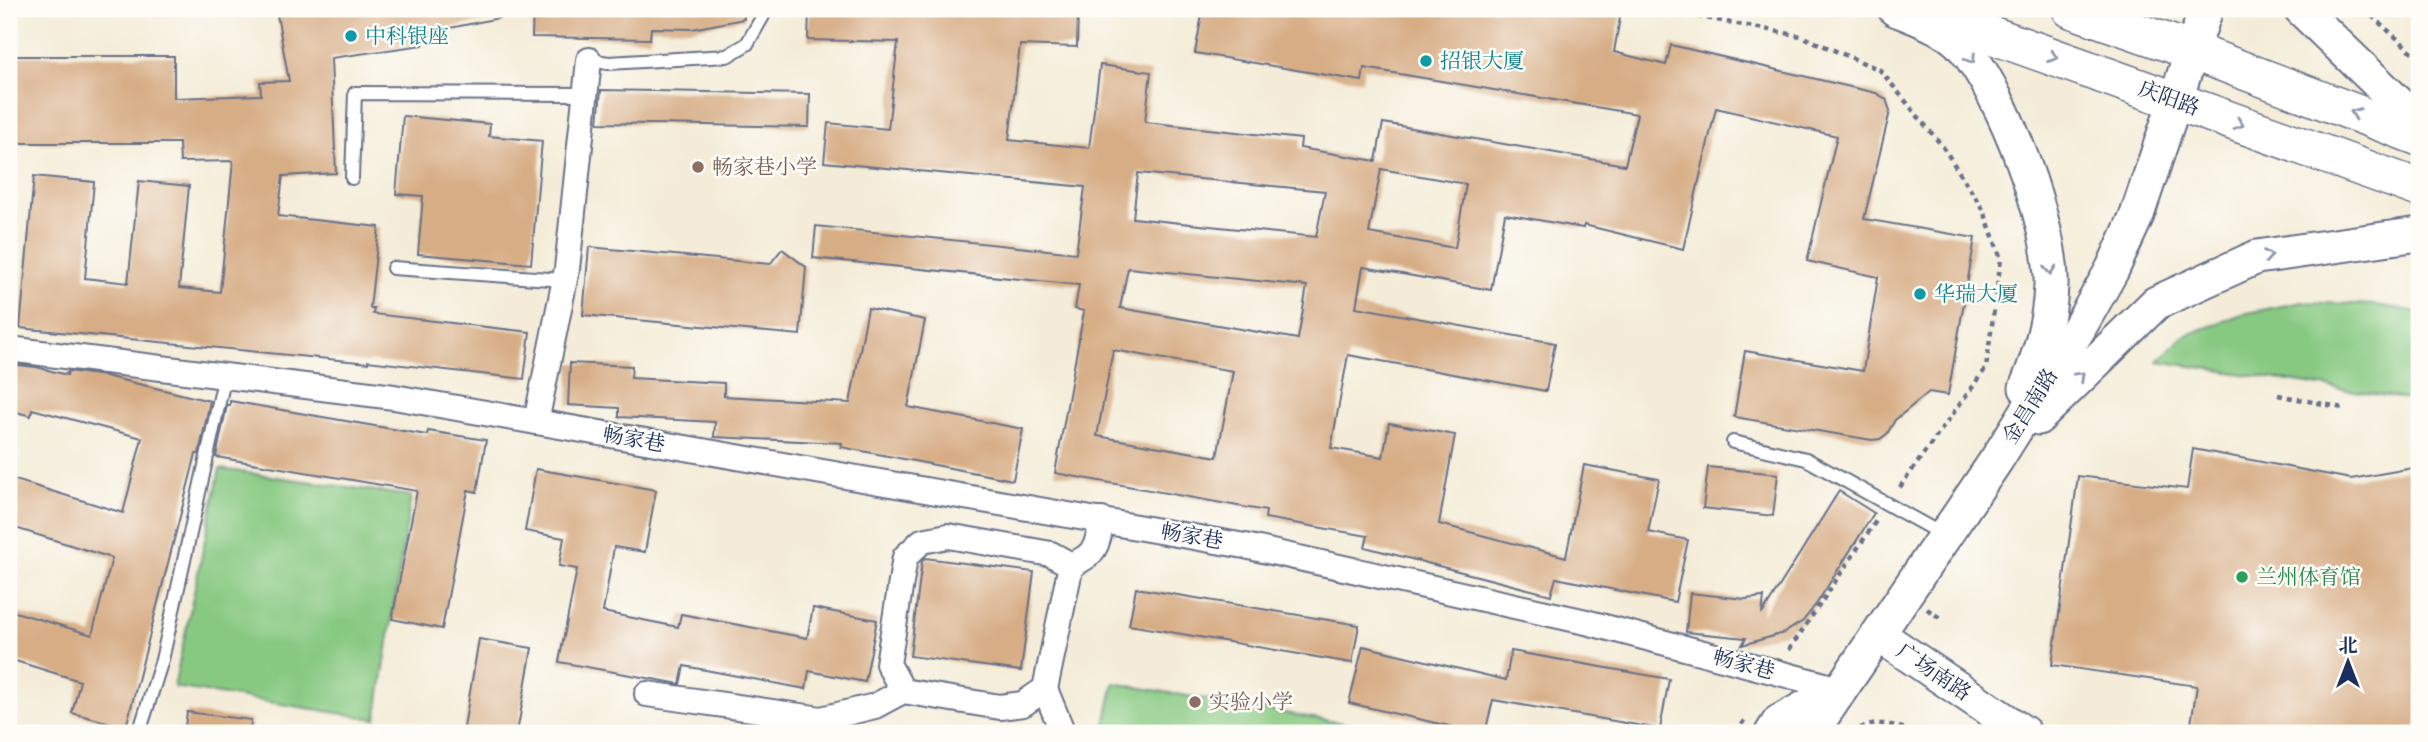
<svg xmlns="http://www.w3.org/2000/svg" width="2428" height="742" viewBox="0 0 2428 742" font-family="'Sorts Mill Goudy','Noto Serif SC',serif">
<rect width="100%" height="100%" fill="#fdfcf7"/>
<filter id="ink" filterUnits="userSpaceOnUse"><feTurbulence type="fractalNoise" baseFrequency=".0143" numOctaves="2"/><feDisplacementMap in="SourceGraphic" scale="14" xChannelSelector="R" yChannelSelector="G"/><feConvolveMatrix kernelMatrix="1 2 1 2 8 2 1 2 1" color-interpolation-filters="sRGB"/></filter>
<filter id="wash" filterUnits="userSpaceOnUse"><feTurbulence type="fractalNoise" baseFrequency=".00686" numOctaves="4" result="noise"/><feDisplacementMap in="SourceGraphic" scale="28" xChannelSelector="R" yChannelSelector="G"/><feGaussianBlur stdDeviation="1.57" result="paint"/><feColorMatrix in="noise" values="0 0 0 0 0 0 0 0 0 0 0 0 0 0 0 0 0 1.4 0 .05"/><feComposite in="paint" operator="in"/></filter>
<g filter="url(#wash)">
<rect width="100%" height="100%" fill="#f4ecd8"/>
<g fill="#88c982" stroke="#527c70" stroke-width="2">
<path d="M 2302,302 L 2376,305 L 2419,312 L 2419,401 L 2158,361 L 2184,336 L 2242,314 Z"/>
<path d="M 220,469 L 411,496 L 376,719 L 174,687 Z"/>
<path d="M 1114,683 L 1398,733 L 1103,733 Z"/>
</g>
<g id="blocks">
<g fill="#d7ad86" fill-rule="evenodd">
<path d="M 276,9 L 498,9 L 499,18 L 421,34 L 423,45 L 331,58 L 336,173 L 283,176 L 278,216 L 379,227 L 370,308 L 374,308 L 373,314 L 530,332 L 524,379 L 368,361 L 368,363 L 20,328 L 34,176 L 94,182 L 85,278 L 128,283 L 139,181 L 189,186 L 179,288 L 220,292 L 233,161 L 180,162 L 179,143 L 9,143 L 9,56 L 174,56 L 174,98 L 261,95 L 260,82 L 289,81 Z"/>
<path d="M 533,9 L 743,9 L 744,19 L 692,29 L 651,28 L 650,39 L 532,37 Z"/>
<path d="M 809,9 L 1078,9 L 1077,47 L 1020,45 L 1009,140 L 1089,148 L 1100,65 L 1151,72 L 1145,122 L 1301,139 L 1300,148 L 1376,161 L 1383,123 L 1625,165 L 1637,114 L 1364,68 L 1362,81 L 1195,53 L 1203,9 L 1601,9 L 1621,12 L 1614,52 L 1666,65 L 1671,45 L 1876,93 L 1886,99 L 1890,111 L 1864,219 L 1975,238 L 1948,395 L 1929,392 L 1895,420 L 1887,434 L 1880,439 L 1872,440 L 1734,417 L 1745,351 L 1863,371 L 1878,277 L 1807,261 L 1837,136 L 1716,108 L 1683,249 L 1584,225 L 1583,228 L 1505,214 L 1491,290 L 1363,267 L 1356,307 L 1555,343 L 1546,391 L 1348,355 L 1331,448 L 1383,457 L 1389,423 L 1455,435 L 1439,524 L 1566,557 L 1584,465 L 1659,479 L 1648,532 L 1688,540 L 1675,602 L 1556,578 L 1551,595 L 1365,547 L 1368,536 L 1265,518 L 1266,511 L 1055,473 L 1084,311 L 1075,309 L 1079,285 L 813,258 L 816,226 L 1076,253 L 1085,187 L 824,162 L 828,123 L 888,129 L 898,42 L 808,40 ZM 1381,169 L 1466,184 L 1455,248 L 1369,233 ZM 1138,173 L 1325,191 L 1316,237 L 1133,218 ZM 1128,268 L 1307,286 L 1298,339 L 1120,308 ZM 1113,350 L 1233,371 L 1217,457 L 1097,436 Z"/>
<path d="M 601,90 L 810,94 L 809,127 L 598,123 Z"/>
<path d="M 403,116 L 490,124 L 489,136 L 542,141 L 531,264 L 418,254 L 423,196 L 396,194 Z"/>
<path d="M 589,247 L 770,264 L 782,249 L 806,267 L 800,335 L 583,315 Z"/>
<path d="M 868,308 L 925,320 L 908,407 L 1023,429 L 1013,480 L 841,447 L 842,443 L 714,437 L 715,422 L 619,417 L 619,408 L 568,405 L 570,363 L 632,366 L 631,378 L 724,383 L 724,396 L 850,403 Z"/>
<path d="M 9,364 L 36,367 L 67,375 L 68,371 L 105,376 L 210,401 L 199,454 L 196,454 L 126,727 L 72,713 L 80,681 L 9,659 L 9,610 L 92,635 L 112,558 L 9,526 L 9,478 L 123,513 L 142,438 L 32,409 L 31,416 L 9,410 Z"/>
<path d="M 230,401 L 427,435 L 428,431 L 486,440 L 477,492 L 468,490 L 442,629 L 392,619 L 417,491 L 216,457 L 227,405 L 230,405 Z"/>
<path d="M 2193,449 L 2351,479 L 2419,467 L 2419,733 L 2209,733 L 2190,730 L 2197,686 L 2052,665 L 2078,476 L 2187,489 Z"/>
<path d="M 1708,467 L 1778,474 L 1773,516 L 1703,508 Z"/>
<path d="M 536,469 L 656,490 L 645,552 L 614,547 L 603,612 L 678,627 L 681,614 L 807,638 L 813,608 L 877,620 L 865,682 L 809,671 L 806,689 L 684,666 L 680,684 L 559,662 L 577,569 L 559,566 L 564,538 L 525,531 Z"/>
<path d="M 1839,491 L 1874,513 L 1817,603 L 1803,621 L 1784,633 L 1742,645 L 1746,638 L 1686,632 L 1690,593 L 1745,599 L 1764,597 L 1762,614 Z"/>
<path d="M 925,558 L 1034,572 L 1021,671 L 910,656 L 922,561 Z"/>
<path d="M 1136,588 L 1359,625 L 1352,663 L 1129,625 Z"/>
<path d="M 479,639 L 532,648 L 517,733 L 463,733 Z"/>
<path d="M 1363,646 L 1506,680 L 1511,651 L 1669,679 L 1660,729 L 1493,700 L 1485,733 L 1479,733 L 1349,703 Z"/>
<path d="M 187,712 L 251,720 L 250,733 L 184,733 Z"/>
</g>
</g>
</g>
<g filter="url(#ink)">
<use href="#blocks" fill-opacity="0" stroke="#677189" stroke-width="2"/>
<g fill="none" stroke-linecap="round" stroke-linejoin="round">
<g stroke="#677189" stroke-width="16">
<g id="lane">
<path d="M 589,60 L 609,63 L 727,56 L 747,44 L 763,16 L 764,9"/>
<path d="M 352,178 L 355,93 L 586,94"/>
<path d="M 393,268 L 564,280"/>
<path d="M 1733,442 L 1806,459 L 1945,536"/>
<path d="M 139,733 L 162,660 L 225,375"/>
</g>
</g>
<g stroke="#677189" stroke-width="28">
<g id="street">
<path d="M 9,349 L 394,397 L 1245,546 L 1586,622 L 1840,689"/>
<path d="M 536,422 L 567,269 L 589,60"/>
<path d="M 1045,689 L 1023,704 L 1000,707 L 903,691 L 888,664 L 905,557 L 922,541 L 948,536 L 1051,554 L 1071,565"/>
<path d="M 647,694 L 821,719 L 875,706 L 903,691"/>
<path d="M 1063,733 L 1045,689 L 1071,565 C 1096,555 1097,546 1102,520"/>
</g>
</g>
<g stroke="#677189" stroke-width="37">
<g id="secondary">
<path d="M 1895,9 C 1917,18 1949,29 1964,48 C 2003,93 2053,226 2051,285 C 2050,319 2039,357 2026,388"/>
<path d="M 2301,9 L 2419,123"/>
<path d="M 2038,418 L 2156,303 L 2257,257 L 2419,234"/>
<path d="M 1879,635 L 2024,733"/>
<path d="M 1772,733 L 1779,722 L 1835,691"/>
<path d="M 1811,733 L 1997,459 L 2078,330 L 2112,270 L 2137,215 L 2206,9"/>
</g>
</g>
<g stroke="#677189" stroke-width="40">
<g id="primary">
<path d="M 1919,9 L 2419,188"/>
<path d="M 2071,9 L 2192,51 L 2419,137"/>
</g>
</g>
<g stroke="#677189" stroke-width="4.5" stroke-dasharray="5 5" stroke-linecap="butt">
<path d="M 1658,9 L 1801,36 L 1880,70 L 1943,147 L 1984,211 L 2001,259 L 1986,368 L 1897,491"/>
<path d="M 2364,9 L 2419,58"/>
<path d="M 2278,395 L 2343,408"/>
<path d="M 1927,609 L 1940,618"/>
<path d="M 1789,650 L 1878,518"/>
<path d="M 1736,733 L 1745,719"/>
<path d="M 1851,733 C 1872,720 1892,722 1914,733"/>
</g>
<use href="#lane" stroke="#fff" stroke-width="12"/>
<use href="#street" stroke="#fff" stroke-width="24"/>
<use href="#secondary" stroke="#fff" stroke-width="33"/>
<use href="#primary" stroke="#fff" stroke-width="37"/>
</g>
<defs><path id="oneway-chevron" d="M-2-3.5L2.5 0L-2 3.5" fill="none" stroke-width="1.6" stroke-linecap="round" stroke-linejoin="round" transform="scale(1.75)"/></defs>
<g stroke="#8d97ae">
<use href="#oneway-chevron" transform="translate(2053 57) rotate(20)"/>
<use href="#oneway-chevron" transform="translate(1971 59) rotate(58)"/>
<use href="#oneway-chevron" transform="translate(2355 113) rotate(-159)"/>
<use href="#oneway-chevron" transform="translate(2239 124) rotate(20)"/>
<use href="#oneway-chevron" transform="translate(2268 256) rotate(-9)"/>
<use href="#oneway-chevron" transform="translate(2050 270) rotate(85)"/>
<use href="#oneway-chevron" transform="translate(2080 376) rotate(-44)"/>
</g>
</g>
<g fill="#0f9aa8" stroke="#fdfcf7" stroke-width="2.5">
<circle cx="351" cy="36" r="7"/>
<circle cx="1426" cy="61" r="7"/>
<circle cx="1920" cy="294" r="7"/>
</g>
<g fill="#8d6e63" stroke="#fdfcf7" stroke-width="2.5">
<circle cx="698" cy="167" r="7"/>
<circle cx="1195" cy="702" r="7"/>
</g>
<circle fill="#2e9e5b" stroke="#fdfcf7" stroke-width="2.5" cx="2242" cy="577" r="7"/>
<g text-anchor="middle" stroke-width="5" stroke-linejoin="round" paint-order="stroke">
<g font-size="21" fill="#0d838f" stroke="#fdfcf7" text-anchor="start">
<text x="365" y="43">中科银座</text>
<text x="1440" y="68">招银大厦</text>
<text x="1934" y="301">华瑞大厦</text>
</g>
<g font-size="21" fill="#1b2f5e" stroke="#fdfcf7">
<text transform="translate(2169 98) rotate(20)" y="7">庆阳路</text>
<text transform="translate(2030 406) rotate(-58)" y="7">金昌南路</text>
<text transform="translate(634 439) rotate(10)" y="7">畅家巷</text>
<text transform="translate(1192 536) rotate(10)" y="7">畅家巷</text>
<text transform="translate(1744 664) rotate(15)" y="7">畅家巷</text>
<text transform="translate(1934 672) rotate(34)" y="7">广场南路</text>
</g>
<g font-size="21" fill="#785e54" stroke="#fdfcf7" text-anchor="start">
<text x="712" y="174">畅家巷小学</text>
<text x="1209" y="709">实验小学</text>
</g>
<g font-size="21" fill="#27864d" stroke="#fdfcf7" text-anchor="start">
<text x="2256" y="584">兰州体育馆</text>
</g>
</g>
<rect width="2428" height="742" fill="none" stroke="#fdfcf7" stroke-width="35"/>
<g transform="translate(2348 662)" stroke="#fdfcf7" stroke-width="5" paint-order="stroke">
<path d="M0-5L12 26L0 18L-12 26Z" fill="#1b2f5e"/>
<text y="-10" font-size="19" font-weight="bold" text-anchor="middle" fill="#1b2f5e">北</text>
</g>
</svg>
